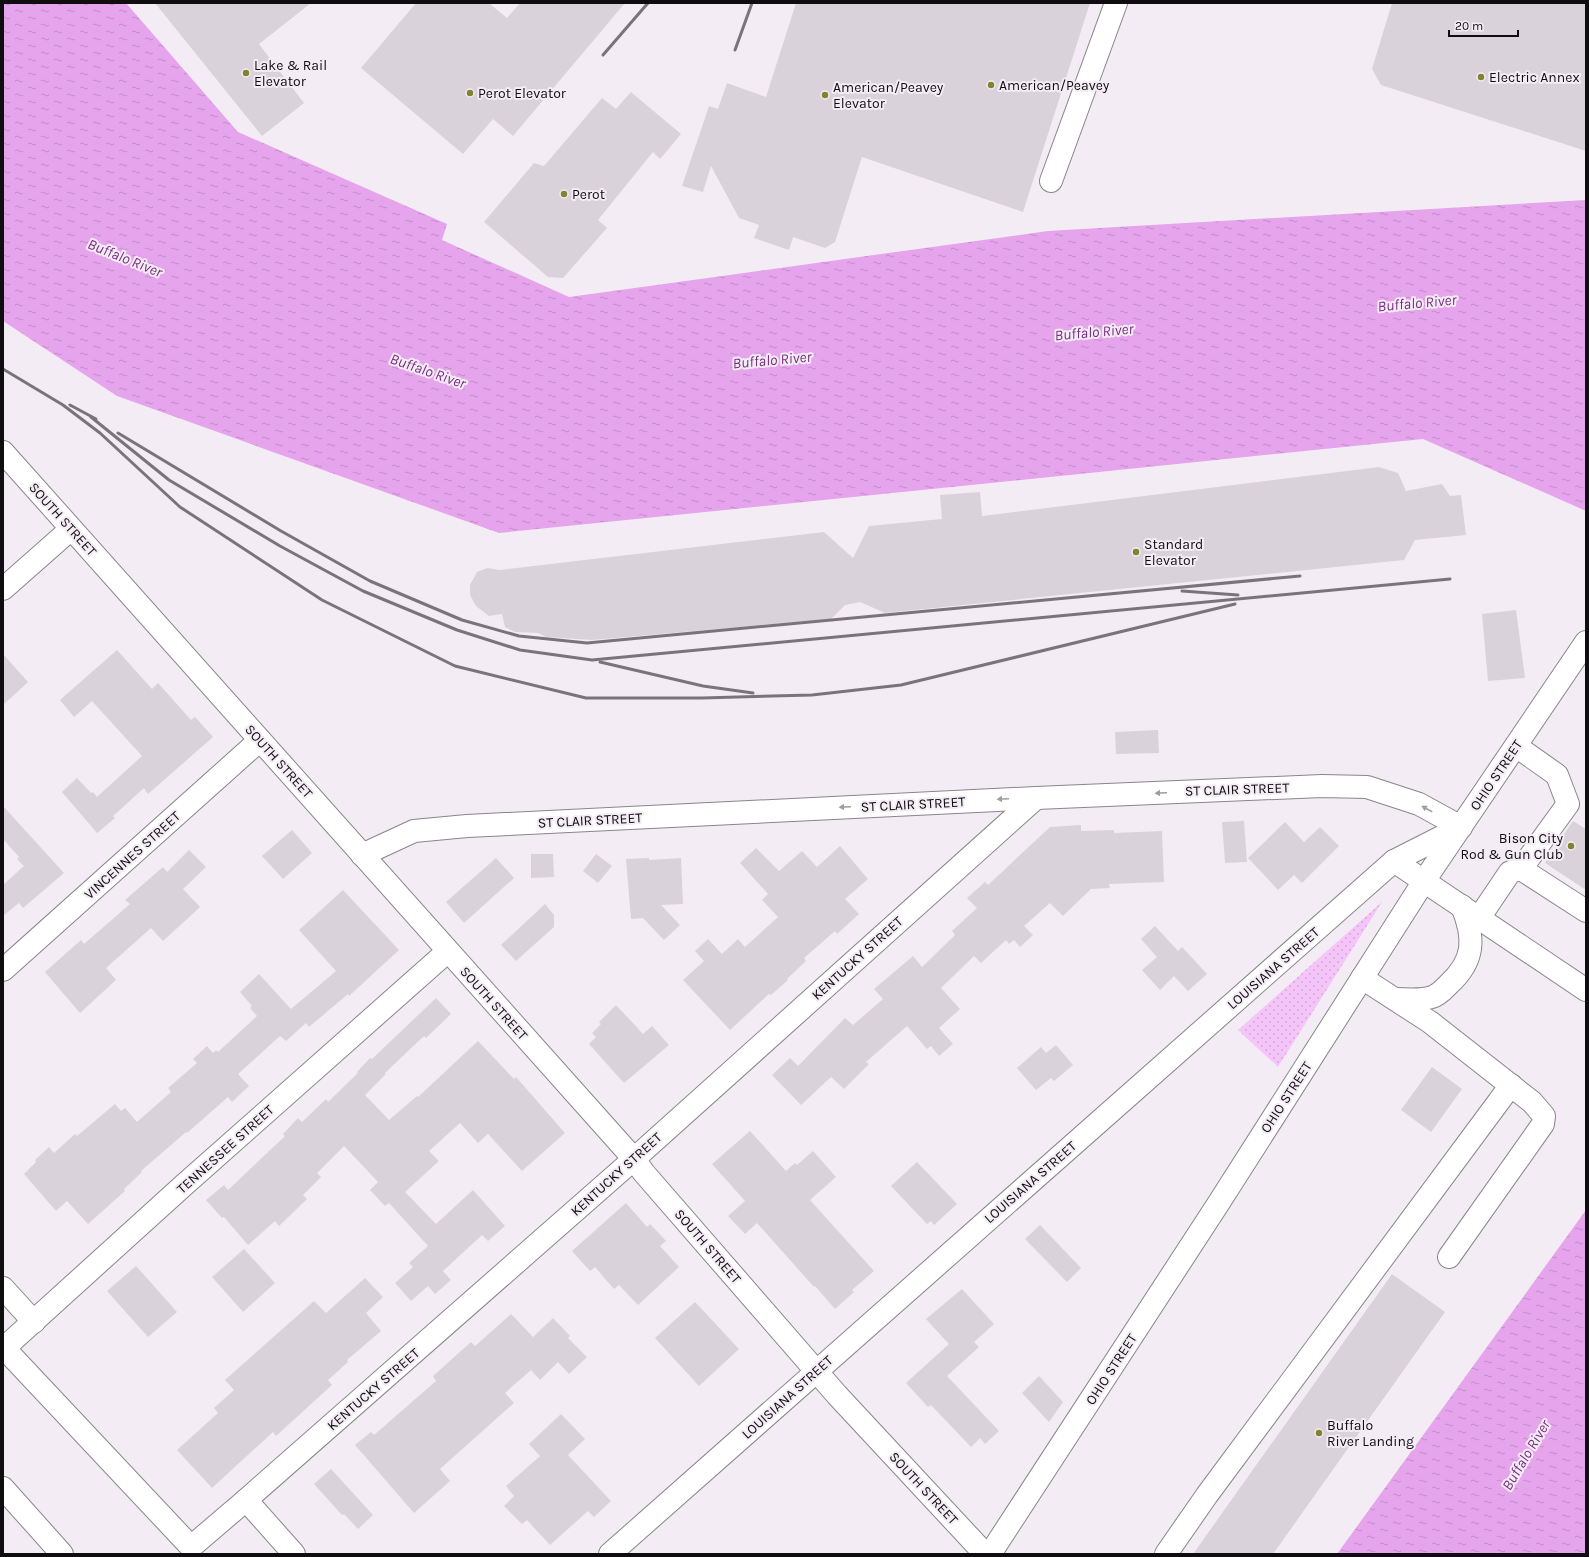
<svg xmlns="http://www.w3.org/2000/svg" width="1589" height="1557" viewBox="0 0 1589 1557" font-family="Karla,sans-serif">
<defs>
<pattern id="grass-dots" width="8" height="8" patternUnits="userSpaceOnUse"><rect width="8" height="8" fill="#f5c5fa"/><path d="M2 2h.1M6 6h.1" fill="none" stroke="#d1a8d5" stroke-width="1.8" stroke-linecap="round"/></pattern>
<pattern id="water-ripples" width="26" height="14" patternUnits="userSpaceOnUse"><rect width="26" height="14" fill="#e5a4ec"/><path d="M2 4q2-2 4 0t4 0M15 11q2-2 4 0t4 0" fill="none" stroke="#c38cc9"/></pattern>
</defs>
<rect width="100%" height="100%" fill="#f4ecf5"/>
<path fill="url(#grass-dots)" d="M 1382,902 L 1278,1067 L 1238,1030 Z"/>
<g fill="url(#water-ripples)">
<path d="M 3,3 L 126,3 L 238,132 L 447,224 L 442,240 L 569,297 L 1048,231 L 1586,200 L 1586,511 L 1423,439 L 499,533 L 117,396 L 3,321 Z"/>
<path d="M 1586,1210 L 1586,1554 L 1337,1554 Z"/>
</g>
<g fill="#dad2db">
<path d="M 155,3 L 311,3 L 259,44 L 304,103 L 262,136 Z"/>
<path d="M 416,3 L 489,3 L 507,18 L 520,3 L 625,3 L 513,136 L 493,119 L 463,154 L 361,68 Z"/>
<path d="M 796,3 L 1090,3 L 1023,212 L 862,157 L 835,242 L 825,248 L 793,237 L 789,250 L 754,238 L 759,225 L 739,218 L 711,166 L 703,192 L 682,186 L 709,106 L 718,109 L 727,83 L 766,97 Z"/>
<path d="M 1392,3 L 1586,3 L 1586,151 L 1381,85 L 1372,69 Z"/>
<path d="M 631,92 L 681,134 L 660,159 L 653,152 L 598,220 L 607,228 L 563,278 L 548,277 L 484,222 L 534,163 L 544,166 L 602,98 L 616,109 Z"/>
<path d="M 1379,467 L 1398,473 L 1406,491 L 1442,484 L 1450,496 L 1461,495 L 1466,535 L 1415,540 L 1404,560 L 885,613 L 860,602 L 845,605 L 831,619 L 592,640 L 546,637 L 538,633 L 515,632 L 505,627 L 502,614 L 489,616 L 476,606 L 470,595 L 470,585 L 477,572 L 487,568 L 500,570 L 824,532 L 853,558 L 869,526 L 942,519 L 940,495 L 980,492 L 982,516 Z"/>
<path d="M 1516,610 L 1525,678 L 1488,681 L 1482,614 Z"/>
<path d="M 117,650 L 152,689 L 158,683 L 191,720 L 195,717 L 213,737 L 148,794 L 144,788 L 113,816 L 115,818 L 97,833 L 62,792 L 77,778 L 91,793 L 93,792 L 97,797 L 142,756 L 92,701 L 74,717 L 60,700 Z"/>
<path d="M 3,654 L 28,682 L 3,705 Z"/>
<path d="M 1158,730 L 1159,753 L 1116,754 L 1115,732 Z"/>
<path d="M 3,806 L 64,873 L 23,908 L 19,903 L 3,916 L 3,885 L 24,866 L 17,859 L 19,857 L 3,839 Z"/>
<path d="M 1244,821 L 1247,862 L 1225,863 L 1222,822 Z"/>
<path d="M 1573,821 L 1586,829 L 1586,890 L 1545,863 Z"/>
<path d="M 1285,822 L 1304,842 L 1320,827 L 1339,846 L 1302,883 L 1294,875 L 1278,890 L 1248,858 Z"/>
<path d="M 1081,825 L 1081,831 L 1114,830 L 1114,833 L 1162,831 L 1164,882 L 1109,884 L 1110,888 L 1091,889 L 1063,916 L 1050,903 L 1024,926 L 1033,935 L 1020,947 L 1014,940 L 1009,944 L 1006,940 L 981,963 L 974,956 L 941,988 L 960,1009 L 939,1028 L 953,1044 L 939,1056 L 931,1046 L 927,1049 L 907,1026 L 866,1062 L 869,1064 L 844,1089 L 831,1077 L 801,1105 L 772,1075 L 790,1058 L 798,1066 L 845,1018 L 853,1025 L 883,999 L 874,989 L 913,956 L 922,967 L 955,935 L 952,931 L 977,908 L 967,898 L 985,882 L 988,885 L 1050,827 Z"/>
<path d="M 292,830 L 312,853 L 283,879 L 262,856 Z"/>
<path d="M 840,846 L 868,879 L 845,899 L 859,914 L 837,934 L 835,931 L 804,958 L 806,961 L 787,979 L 788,980 L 771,995 L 769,994 L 730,1030 L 683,980 L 704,961 L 695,951 L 708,939 L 722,954 L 738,939 L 745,947 L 778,917 L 762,900 L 768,894 L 740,863 L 756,848 L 779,871 L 802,851 L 817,867 Z"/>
<path d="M 189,850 L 206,867 L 183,889 L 200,907 L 163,941 L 151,928 L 106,968 L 116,980 L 80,1013 L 45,972 L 81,940 L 84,944 L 130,904 L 125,900 L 163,867 L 167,872 Z"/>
<path d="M 531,854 L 553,854 L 554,877 L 531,878 Z"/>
<path d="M 596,854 L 612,866 L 598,883 L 583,871 Z"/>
<path d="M 496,858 L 514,878 L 464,923 L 446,902 Z"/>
<path d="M 649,858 L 649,860 L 681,858 L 683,904 L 661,905 L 680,925 L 664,940 L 643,918 L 631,919 L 626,859 Z"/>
<path d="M 343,890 L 399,950 L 349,996 L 348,994 L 309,1027 L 306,1023 L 286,1041 L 280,1036 L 238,1074 L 249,1086 L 232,1102 L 228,1097 L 187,1133 L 186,1132 L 141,1171 L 142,1172 L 124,1189 L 125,1191 L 88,1224 L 67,1201 L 56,1211 L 24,1174 L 36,1162 L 35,1160 L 49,1147 L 54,1153 L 75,1134 L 77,1136 L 115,1104 L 121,1111 L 125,1108 L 137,1122 L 171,1092 L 168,1088 L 197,1063 L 193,1059 L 207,1046 L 213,1053 L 216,1050 L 218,1052 L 257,1016 L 250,1008 L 252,1006 L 240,992 L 259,974 L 291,1009 L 336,971 L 299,930 Z"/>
<path d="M 545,904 L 554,915 L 554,927 L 516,961 L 501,945 Z"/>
<path d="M 1155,926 L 1178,951 L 1182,947 L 1207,974 L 1188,991 L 1174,976 L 1160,990 L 1142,970 L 1157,957 L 1141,939 Z"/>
<path d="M 436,998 L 451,1014 L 426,1038 L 424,1036 L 385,1073 L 386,1074 L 365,1095 L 389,1120 L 417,1096 L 418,1097 L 478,1041 L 514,1079 L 516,1077 L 565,1133 L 522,1171 L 488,1134 L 478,1143 L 460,1123 L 429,1151 L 439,1161 L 405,1192 L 436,1224 L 473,1190 L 505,1226 L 488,1241 L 482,1235 L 443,1271 L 451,1280 L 435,1294 L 428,1286 L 411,1301 L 395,1283 L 413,1267 L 409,1263 L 428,1246 L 389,1203 L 385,1206 L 370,1190 L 378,1182 L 344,1146 L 317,1173 L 321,1177 L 303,1195 L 307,1199 L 279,1226 L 275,1221 L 248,1245 L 224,1217 L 222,1218 L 206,1200 L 224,1185 L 228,1190 L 285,1136 L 283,1134 L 298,1118 L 302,1122 L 326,1099 L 328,1102 L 358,1073 L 357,1072 L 370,1058 L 372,1059 Z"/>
<path d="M 616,1005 L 643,1034 L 652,1026 L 669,1045 L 624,1083 L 589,1044 L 596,1037 L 592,1033 L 601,1024 L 599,1022 Z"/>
<path d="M 1056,1045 L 1073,1065 L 1054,1081 L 1051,1078 L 1036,1090 L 1017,1068 L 1041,1047 L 1046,1053 Z"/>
<path d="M 1432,1067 L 1462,1089 L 1431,1132 L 1401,1110 Z"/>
<path d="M 750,1131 L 786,1171 L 795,1163 L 797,1165 L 813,1151 L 836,1177 L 810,1200 L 874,1271 L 852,1290 L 854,1292 L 835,1309 L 815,1286 L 814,1287 L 757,1223 L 745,1234 L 728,1216 L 745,1201 L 712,1164 Z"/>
<path d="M 917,1162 L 957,1204 L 934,1225 L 931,1221 L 927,1224 L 891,1186 Z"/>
<path d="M 626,1203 L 647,1227 L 650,1224 L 666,1241 L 660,1246 L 679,1267 L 638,1305 L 619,1285 L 614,1289 L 595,1267 L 590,1271 L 572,1251 Z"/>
<path d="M 1040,1225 L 1081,1268 L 1067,1282 L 1025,1239 Z"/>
<path d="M 244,1249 L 275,1283 L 243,1312 L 212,1277 Z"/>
<path d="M 136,1266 L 177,1312 L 148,1337 L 107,1291 Z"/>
<path d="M 1392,1274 L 1445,1312 L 1273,1554 L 1193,1554 Z"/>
<path d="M 365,1278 L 383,1297 L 366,1313 L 381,1331 L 347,1360 L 348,1362 L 328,1380 L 332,1385 L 276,1436 L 273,1432 L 212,1488 L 177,1450 L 218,1413 L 214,1408 L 234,1390 L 225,1380 L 314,1301 L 326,1313 Z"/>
<path d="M 962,1289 L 994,1324 L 974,1342 L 979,1347 L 947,1376 L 999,1431 L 985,1444 L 980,1438 L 971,1447 L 931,1405 L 928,1407 L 906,1383 L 949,1344 L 926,1319 Z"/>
<path d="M 695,1302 L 739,1349 L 699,1386 L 655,1338 Z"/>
<path d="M 511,1314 L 533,1337 L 553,1318 L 570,1336 L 568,1338 L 587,1357 L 569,1374 L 558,1362 L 540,1380 L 531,1370 L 505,1393 L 514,1403 L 440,1469 L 450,1481 L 414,1513 L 355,1445 L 371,1432 L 374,1435 L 436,1381 L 433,1376 L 471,1342 L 475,1346 Z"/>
<path d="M 1039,1376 L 1063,1402 L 1049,1422 L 1022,1393 Z"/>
<path d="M 561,1414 L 585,1439 L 568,1455 L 611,1501 L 594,1517 L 588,1511 L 550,1545 L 527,1520 L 522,1524 L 504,1506 L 514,1496 L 506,1486 L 540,1456 L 529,1444 Z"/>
<path d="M 331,1469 L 373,1515 L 358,1529 L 344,1514 L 342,1515 L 314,1484 Z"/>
</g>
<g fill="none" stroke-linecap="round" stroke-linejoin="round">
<g stroke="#8b848c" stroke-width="24">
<g id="minor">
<path d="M 1051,181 L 1116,3"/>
<path d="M 3,452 L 634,1159 L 644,1173 L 837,1395 L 985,1554"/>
<path d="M 3,589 L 71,529"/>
<path d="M 1516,746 L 1557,775 L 1568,804 L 1521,869"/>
<path d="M 362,855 L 414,831 L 467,826 L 1036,798 L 1322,786 L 1367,787 L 1419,804 L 1461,827"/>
<path d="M 1394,861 L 1586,990"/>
<path d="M 1479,918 L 1510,872 L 1521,869 L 1586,911"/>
<path d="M 3,970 L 260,740"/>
<path d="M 1362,978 L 1430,1022 L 1532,1102 L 1544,1116 L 1543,1124 L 1449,1257"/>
<path d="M 1395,999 C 1407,999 1421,1001 1432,997 C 1439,995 1444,989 1449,984 C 1475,960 1475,938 1462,906"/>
<path d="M 3,1288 L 34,1322"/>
<path d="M 4,1348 L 191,1547 L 246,1500 L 634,1159 L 1036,798"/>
<path d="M 3,1349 L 184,1185 L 448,951"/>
<path d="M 3,1488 L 62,1554"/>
<path d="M 246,1500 L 294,1554"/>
<path d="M 610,1554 L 1394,861 L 1461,827"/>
<path d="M 990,1554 L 1220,1201 L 1424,881 L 1586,642"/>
<path d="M 1166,1554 L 1207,1495 L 1511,1085"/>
</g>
</g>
<use href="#minor" stroke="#fff" stroke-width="22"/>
<g stroke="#79747a" stroke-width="3">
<path d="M 735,50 L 752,3"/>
<path d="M 603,55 L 648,3"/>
<path d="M 3,369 L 63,405 L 100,433 L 180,507 L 322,600 L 455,666 L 586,698 L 702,698 L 812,695 L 901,685 L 1235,604"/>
<path d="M 70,405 L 96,419"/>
<path d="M 91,417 L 169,480 L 280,546 L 363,591 L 457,630 L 520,650 L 592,660 L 1450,579"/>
<path d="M 118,433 L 281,531 L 370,581 L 462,620 L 519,636 L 587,643 L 1300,576"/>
<path d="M 1182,591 L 1238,595"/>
<path d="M 600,662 L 703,686 L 753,693"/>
</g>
</g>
<defs><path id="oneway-solid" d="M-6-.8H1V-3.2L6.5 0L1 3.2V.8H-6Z"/></defs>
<g fill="#9f9e9f">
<use href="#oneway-solid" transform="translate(1161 793) rotate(178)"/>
<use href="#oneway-solid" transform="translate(1003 799) rotate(177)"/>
<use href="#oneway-solid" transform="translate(845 807) rotate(177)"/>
<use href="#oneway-solid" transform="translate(1427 809) rotate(-151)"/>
</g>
<g fill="#7e8430" stroke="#f4ecf5" stroke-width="1.5">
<circle cx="246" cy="73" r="4"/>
<circle cx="1481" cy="77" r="4"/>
<circle cx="991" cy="85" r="4"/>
<circle cx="470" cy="93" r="4"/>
<circle cx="825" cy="95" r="4"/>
<circle cx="564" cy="194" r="4"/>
<circle cx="1136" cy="552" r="4"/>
<circle cx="1571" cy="846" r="4"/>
<circle cx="1319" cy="1433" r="4"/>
</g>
<g text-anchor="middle" stroke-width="4" stroke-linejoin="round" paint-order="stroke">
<g font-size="14" fill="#100d10" stroke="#f4ecf5" text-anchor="start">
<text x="254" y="70">Lake &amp; Rail<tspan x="254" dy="16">Elevator</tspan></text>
<text x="1489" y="82">Electric Annex</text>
<text x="999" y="90">American/Peavey</text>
<text x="833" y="92">American/Peavey<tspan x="833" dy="16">Elevator</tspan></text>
<text x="478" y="98">Perot Elevator</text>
<text x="572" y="199">Perot</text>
<text x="1144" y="549">Standard<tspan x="1144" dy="16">Elevator</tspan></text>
<text x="1563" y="843" text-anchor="end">Bison City<tspan x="1563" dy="16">Rod &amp; Gun Club</tspan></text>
<text x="1327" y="1430">Buffalo<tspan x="1327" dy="16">River Landing</tspan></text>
</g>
<g font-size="14" fill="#100d10" stroke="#f4ecf5">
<text transform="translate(63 519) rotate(48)" y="5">SOUTH STREET</text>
<text transform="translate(279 761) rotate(48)" y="5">SOUTH STREET</text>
<text transform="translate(1496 775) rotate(-56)" y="5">OHIO STREET</text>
<text transform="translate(1237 789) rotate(-2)" y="5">ST CLAIR STREET</text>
<text transform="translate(913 804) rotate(-3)" y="5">ST CLAIR STREET</text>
<text transform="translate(590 820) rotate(-3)" y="5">ST CLAIR STREET</text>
<text transform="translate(132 855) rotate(-42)" y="5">VINCENNES STREET</text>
<text transform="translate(857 958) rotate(-42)" y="5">KENTUCKY STREET</text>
<text transform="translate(1273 968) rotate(-41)" y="5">LOUISIANA STREET</text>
<text transform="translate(494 1003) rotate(48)" y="5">SOUTH STREET</text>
<text transform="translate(1286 1097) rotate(-57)" y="5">OHIO STREET</text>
<text transform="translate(225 1149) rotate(-42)" y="5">TENNESSEE STREET</text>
<text transform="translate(616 1174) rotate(-42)" y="5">KENTUCKY STREET</text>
<text transform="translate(1030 1182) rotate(-41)" y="5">LOUISIANA STREET</text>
<text transform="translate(708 1246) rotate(49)" y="5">SOUTH STREET</text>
<text transform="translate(1111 1369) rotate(-57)" y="5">OHIO STREET</text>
<text transform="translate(373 1389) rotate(-41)" y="5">KENTUCKY STREET</text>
<text transform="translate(787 1397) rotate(-42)" y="5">LOUISIANA STREET</text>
<text transform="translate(924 1488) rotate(47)" y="5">SOUTH STREET</text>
</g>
<g font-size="15" font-style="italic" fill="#792e82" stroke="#f4ecf5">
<text transform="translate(125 258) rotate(22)" y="5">Buffalo River</text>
<text transform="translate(1417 303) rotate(-5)" y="5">Buffalo River</text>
<text transform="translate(1094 332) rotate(-5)" y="5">Buffalo River</text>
<text transform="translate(772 360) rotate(-5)" y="5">Buffalo River</text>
<text transform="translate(428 371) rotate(19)" y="5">Buffalo River</text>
<text transform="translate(1526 1455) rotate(-59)" y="5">Buffalo River</text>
</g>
</g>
<rect width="1589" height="1557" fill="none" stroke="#100d10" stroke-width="8"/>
<path d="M1449 30v6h69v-6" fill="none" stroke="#100d10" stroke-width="2"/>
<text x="1455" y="30" font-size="12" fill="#100d10" stroke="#f4ecf5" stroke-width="3" paint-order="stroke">20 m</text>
</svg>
